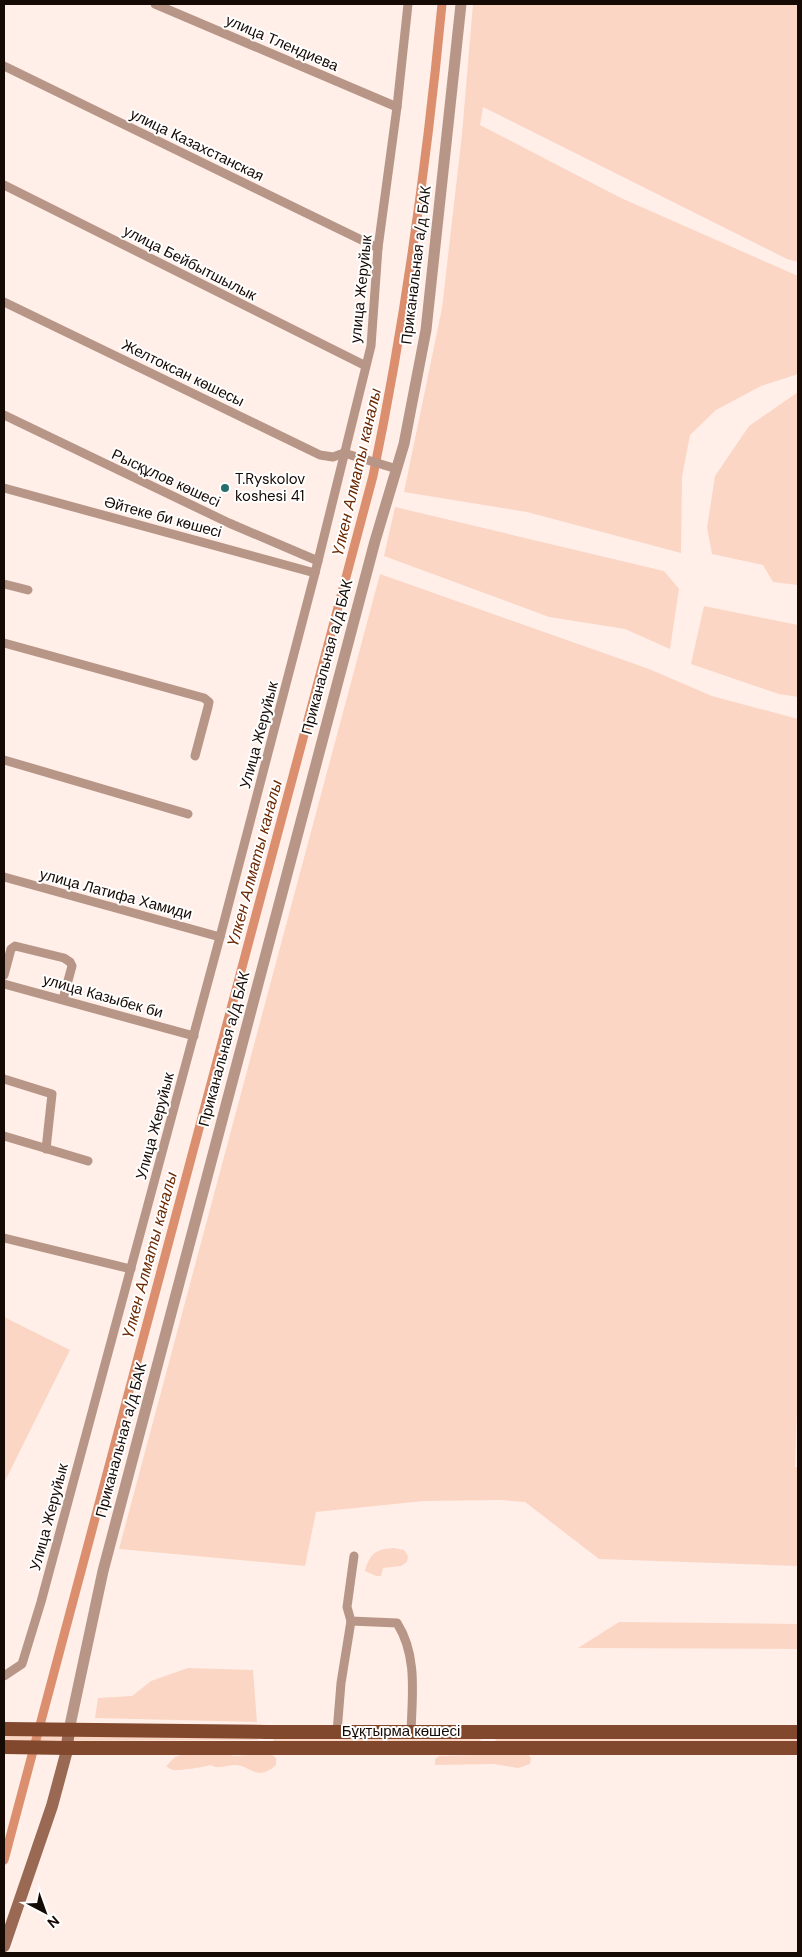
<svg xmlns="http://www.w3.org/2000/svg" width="802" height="1957" viewBox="0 0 802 1957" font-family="'DM Sans',sans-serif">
<rect width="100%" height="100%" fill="#ffefe8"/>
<g fill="#fcd6c5">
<path d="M 473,4 L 798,4 L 798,262 L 787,259 L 483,107 L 480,125 L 621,198 L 798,276 L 798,374 L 761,386 L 716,410 L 690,435 L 682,477 L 681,553 L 527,512 L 404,492 L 442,308 L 462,134 Z"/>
<path d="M 798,392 L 798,585 L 773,582 L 763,565 L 712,554 L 707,528 L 715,476 L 749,426 Z"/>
<path d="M 395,507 L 664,571 L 679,589 L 670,649 L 625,629 L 549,617 L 384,556 Z"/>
<path d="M 380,574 L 649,669 L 712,696 L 798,719 L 798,1384 L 795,1467 L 798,1467 L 798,1566 L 599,1559 L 525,1502 L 500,1500 L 424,1501 L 316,1512 L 305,1566 L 119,1549 Z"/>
<path d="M 704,606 L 798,625 L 798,697 L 779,694 L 691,664 Z"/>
<path d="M 4,1317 L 70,1350 L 4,1483 Z"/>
<path d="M 394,1548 L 404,1550 L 408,1556 L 407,1562 L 401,1566 L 383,1568 L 381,1576 L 376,1576 L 365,1571 C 370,1553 376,1549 394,1548 Z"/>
<path d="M 619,1622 L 798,1624 L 798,1649 L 578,1648 Z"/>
<path d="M 188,1668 L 253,1670 L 257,1722 L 95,1718 L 98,1698 L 132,1696 L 151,1681 Z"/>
<path d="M 4,1735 L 257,1738 L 258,1740 L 4,1741 Z"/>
<path d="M 798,1737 L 798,1743 L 497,1742 L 495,1739 Z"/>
<path d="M 272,1738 L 481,1738 L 482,1739 L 479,1741 L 274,1741 Z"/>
<path d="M 190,1752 L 227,1753 L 233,1756 L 271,1754 L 276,1758 L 276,1765 C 257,1782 251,1766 236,1765 C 225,1765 220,1770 210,1765 C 205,1767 179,1771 173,1770 C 171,1770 168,1767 166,1766 L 175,1757 Z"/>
<path d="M 510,1754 L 528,1754 L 531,1758 L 530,1764 L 518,1768 L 494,1764 L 435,1765 L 435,1759 L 439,1756 Z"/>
</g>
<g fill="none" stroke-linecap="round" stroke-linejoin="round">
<path stroke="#db8f6e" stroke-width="9" d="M 4,1860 L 373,476 C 405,321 427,162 442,4"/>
<g stroke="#b89687" stroke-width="9">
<path d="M 155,4 L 397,107"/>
<path d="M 4,66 L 378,248"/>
<path d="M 4,185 L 364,365"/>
<path d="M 4,302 L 320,455 L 333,457 L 344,453 L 397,469"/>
<path d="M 4,415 L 229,523 L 318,561"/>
<path d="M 4,488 L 315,573"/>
<path d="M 4,584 L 28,590"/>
<path d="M 4,643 L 204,698 L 209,702 L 208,707 L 195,756"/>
<path d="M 4,760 L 188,814"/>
<path d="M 4,877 L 220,937"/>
<path d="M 4,975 L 11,949 L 15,946 L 64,958 L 70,962 L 72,966 L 63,999"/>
<path d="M 4,984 L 194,1036"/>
<path d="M 4,1079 L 52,1094 L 46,1149"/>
<path d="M 4,1136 L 88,1161"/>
<path d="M 4,1238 L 131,1269"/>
<path d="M 354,1556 L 347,1607 L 351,1621 L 397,1623 C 418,1656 412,1696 411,1733"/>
<path d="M 4,1676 L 22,1664 L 41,1602 L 220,937 L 315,573 L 371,346 L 378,248 L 397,107 L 408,4"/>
<path d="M 337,1732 L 341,1683 L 351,1621"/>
</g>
<path stroke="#b89687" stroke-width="11" d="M 69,1730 L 103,1571 L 375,541 L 404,444 L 426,330 L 461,4"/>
<path stroke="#9a6954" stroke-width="12" d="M 4,1946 L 52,1806 L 66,1754 L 69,1730"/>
<g stroke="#82482e" stroke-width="14">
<path d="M 4,1729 L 267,1732 L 798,1732"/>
<path d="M 4,1747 L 67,1748 L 798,1748"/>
</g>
</g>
<circle fill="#25706f" stroke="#fff" stroke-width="2" cx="225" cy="488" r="5"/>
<g text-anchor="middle" stroke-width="4" stroke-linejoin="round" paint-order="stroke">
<g font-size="15" fill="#160a05" stroke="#fff">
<text transform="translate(282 43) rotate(23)" y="5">улица Тлендиева</text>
<text transform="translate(197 145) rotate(26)" y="5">улица Казахстанская</text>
<text transform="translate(190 263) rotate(27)" y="5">улица Бейбытшылык</text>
<text transform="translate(416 265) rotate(-83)" y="5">Приканальная а/д БАК</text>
<text transform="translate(361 289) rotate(-84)" y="5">улица Жеруйык</text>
<text transform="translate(183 373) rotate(26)" y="5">Желтоксан көшесы</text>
<text transform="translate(166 478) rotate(25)" y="5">Рысқұлов көшесі</text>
<text transform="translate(163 517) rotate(15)" y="5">Әйтеке би көшесі</text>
<text transform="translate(327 657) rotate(-75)" y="5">Приканальная а/д БАК</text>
<text transform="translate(259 735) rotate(-75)" y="5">Улица Жеруйык</text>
<text transform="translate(116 894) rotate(15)" y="5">улица Латифа Хамиди</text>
<text transform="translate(103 996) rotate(16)" y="5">улица Казыбек би</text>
<text transform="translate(224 1049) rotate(-75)" y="5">Приканальная а/д БАК</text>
<text transform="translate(155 1126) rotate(-75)" y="5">Улица Жеруйык</text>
<text transform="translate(121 1440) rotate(-75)" y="5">Приканальная а/д БАК</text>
<text transform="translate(49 1517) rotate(-75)" y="5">Улица Жеруйык</text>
<text x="401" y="1736">Бұқтырма көшесі</text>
</g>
<g font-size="15" fill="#160a05" stroke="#fff" text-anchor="start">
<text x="235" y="484">T.Ryskolov<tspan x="235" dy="17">koshesi 41</tspan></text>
</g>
<g font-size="16" font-style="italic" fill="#6b2700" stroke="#fff">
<text transform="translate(356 472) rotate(-77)" y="6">Үлкен Алматы каналы</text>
<text transform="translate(254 863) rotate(-75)" y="6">Үлкен Алматы каналы</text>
<text transform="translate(149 1255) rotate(-75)" y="6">Үлкен Алматы каналы</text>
</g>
</g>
<rect width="802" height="1957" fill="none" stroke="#160a05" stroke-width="10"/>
<g transform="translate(45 1912) rotate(139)" stroke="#ffffff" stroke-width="4" paint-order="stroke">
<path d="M0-4L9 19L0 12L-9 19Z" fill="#160a05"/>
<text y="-8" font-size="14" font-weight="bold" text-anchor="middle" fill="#160a05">N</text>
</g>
</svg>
